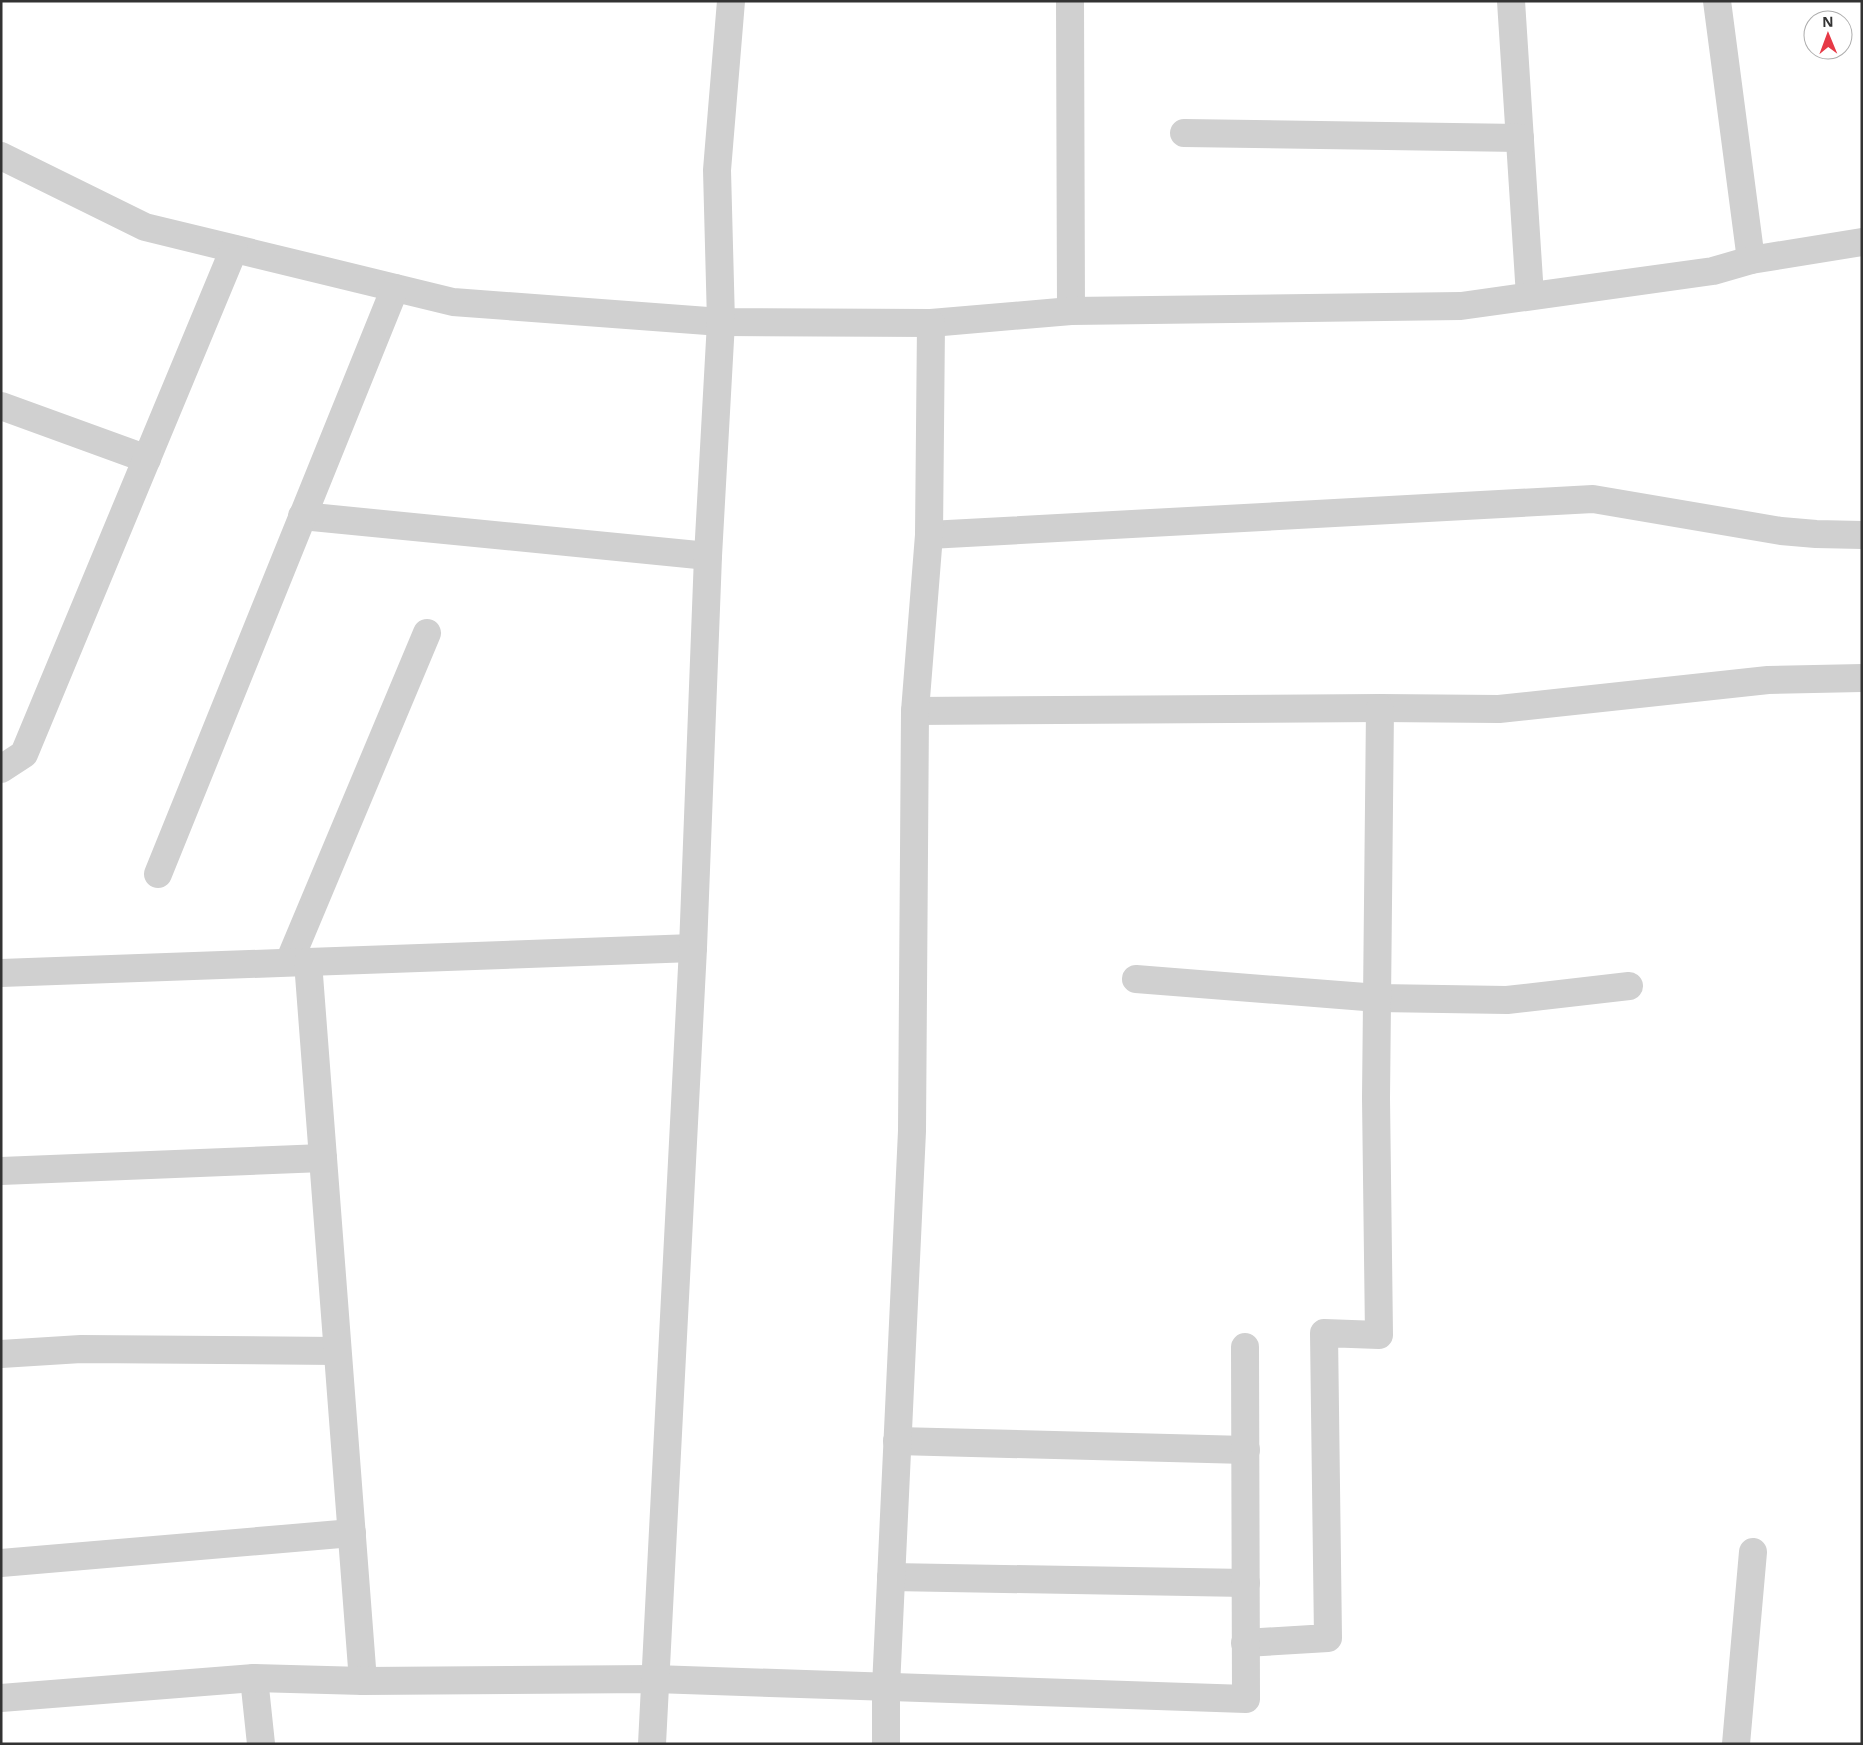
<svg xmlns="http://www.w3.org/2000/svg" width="1863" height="1745" viewBox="0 0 1863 1745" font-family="'Noto Sans',sans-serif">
<rect width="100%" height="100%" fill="#fff"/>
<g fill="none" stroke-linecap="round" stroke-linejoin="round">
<g stroke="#d0d0d0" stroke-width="28">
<path d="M 1070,1 L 1071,311"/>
<path d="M 1511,1 L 1530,296"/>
<path d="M 1717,1 L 1751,260"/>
<path d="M 1184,133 L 1520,138"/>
<path d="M 1,156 L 145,227 L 453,302 L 721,322 L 931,323 L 1071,311 L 1461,306 L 1713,271 L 1751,260 L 1862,242"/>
<path d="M 1,406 L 147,459"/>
<path d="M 302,516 L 708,556"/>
<path d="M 929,535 L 1593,499 L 1781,531 L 1816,534 L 1862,535"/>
<path d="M 915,711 L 1380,708 L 1499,709 L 1768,680 L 1862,678"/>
<path d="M 1,769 L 24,754 L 234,249"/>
<path d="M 158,874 L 395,288"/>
<path d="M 289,962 L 427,633"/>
<path d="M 1,973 L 307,962"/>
<path d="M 1136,979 L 1378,998 L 1507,1000 L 1629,986"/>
<path d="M 1,1171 L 323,1158"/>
<path d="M 1,1354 L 81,1349 L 337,1351"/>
<path d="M 897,1441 L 1246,1450"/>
<path d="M 1,1563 L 352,1533"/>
<path d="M 891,1577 L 1246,1583"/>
<path d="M 1245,1643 L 1328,1638 L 1324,1333 L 1379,1335 L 1376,1098 L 1380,708"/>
<path d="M 254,1678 L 261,1744"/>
<path d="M 363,1681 L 308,962 L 693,948"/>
<path d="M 1,1698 L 254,1678 L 363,1681 L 655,1679 L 1246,1699 L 1245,1347"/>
<path d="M 652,1744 L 693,948 L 708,556 L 721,322 L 717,170 L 731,1"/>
<path d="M 886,1744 L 886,1687 L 912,1131 L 915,711 L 929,535 L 931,323"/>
<path d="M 1736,1744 L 1753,1552"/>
</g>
</g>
<rect width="1863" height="1745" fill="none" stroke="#333333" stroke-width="5"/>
<g transform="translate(1828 35) rotate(359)"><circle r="24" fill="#ffffff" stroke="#adadad"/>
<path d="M0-4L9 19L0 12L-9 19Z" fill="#e63946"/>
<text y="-8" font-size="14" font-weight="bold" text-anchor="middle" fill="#333333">N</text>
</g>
</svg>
